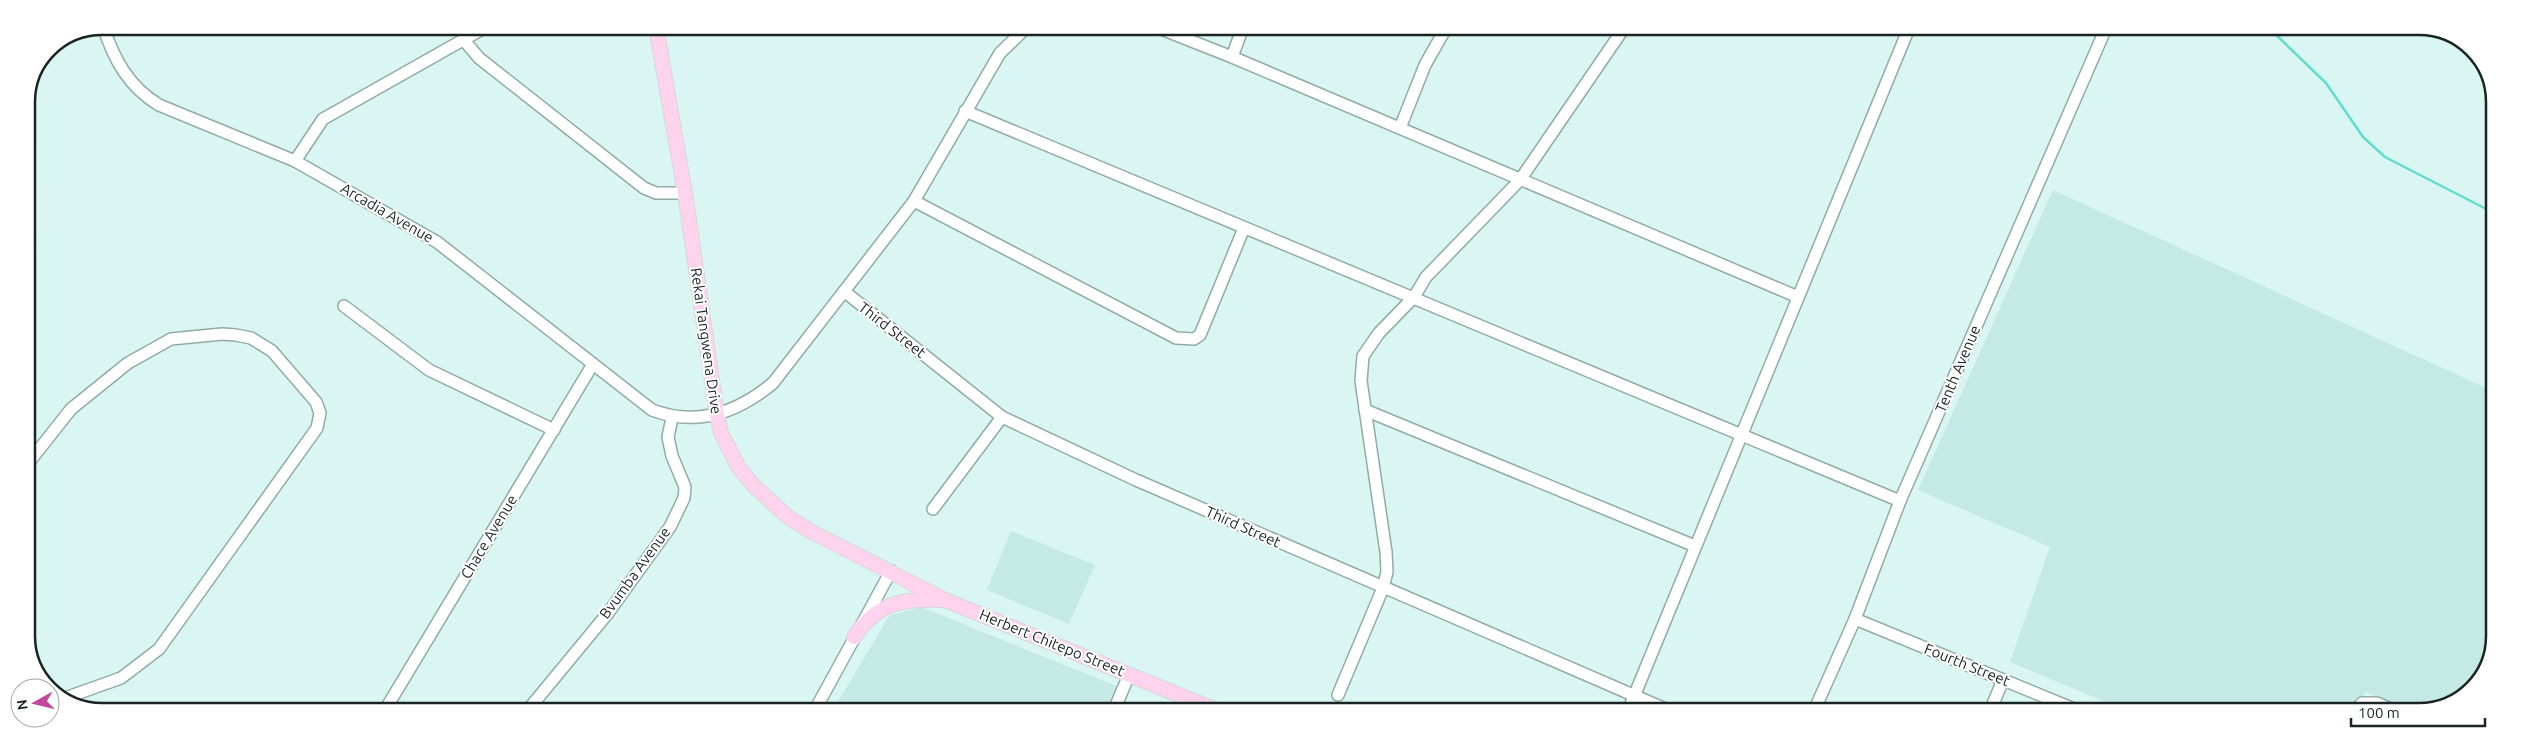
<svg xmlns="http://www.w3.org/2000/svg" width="2521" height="738" viewBox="0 0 2521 738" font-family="Ubuntu,sans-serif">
<rect width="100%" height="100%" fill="#daf6f2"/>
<g fill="#c5e9e4">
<path d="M 2053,190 L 2493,391 L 2492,655 L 2465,696 L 2419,712 L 2411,712 L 2366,692 L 2354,712 L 2127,711 L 2010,662 L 2050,547 L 1918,490 Z"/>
<path d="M 1011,531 L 1095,565 L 1069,624 L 987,590 Z"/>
<path d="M 921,607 L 1119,687 L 1109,710 L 833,710 L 889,616 Z"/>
</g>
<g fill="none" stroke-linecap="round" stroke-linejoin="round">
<path stroke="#62dccf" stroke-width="2.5" d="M 2270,29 L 2326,83 L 2363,137 L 2385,157 L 2494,213"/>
<g stroke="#91aba7" stroke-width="14">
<g id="minor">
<path d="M 103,26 C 114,60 129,87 159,105 L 295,161 L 437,242 L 652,410 C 697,427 737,413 773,383 L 914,201 L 1000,53 L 1027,27"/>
<path d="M 1156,27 L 1232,57 L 1798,297"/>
<path d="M 463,39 L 479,58 L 644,188 L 656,193 L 685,193"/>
<path d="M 1232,57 L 1243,27"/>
<path d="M 965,111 L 1900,501"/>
<path d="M 1400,128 L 1425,65 L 1446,28"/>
<path d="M 295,161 L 323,119 L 486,27"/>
<path d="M 914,201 L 1176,338 L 1194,339 L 1200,335 L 1244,228"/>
<path d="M 845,292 L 1002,417 L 1136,480 L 1670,711"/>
<path d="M 344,306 L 429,370 L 554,430"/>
<path d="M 1365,410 L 1695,546"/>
<path d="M 26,466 L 71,409 L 128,363 L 171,339 L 222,334 L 236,335 L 251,338 L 272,351 L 316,402 L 320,413 L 317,428 L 159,649 L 121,678 L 65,698"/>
<path d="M 933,509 L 1002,417"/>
<path d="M 1855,619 L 2079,711"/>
<path d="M 1338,695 L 1383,588 L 1387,572 L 1386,552 L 1361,381 L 1363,356 L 1379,333 L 1414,297 L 1426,277 L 1520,180 L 1624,28"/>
<path d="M 385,710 L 593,364"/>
<path d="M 528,710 L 608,613 L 670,527 L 684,498 L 685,487 L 672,456 L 668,437 L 672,418"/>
<path d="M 815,710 L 891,571"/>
<path d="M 1114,710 L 1129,675"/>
<path d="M 1628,711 L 1909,28"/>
<path d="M 1814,711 L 1855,619 L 1900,501 L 2106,28"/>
<path d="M 1990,711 L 2003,680"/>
<path d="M 2355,712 L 2362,703 L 2377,703 L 2397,712"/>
</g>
</g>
<g stroke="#d6d8d7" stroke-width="16">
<g id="major">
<path d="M 656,27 L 685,193 L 717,415 L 721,433 L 739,468 L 754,486 L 788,517 L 812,532 L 945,600 L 1216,710"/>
<path d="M 854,637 C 877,603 903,598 941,600"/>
</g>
</g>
<use href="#minor" stroke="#fff" stroke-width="11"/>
<use href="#major" stroke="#fdd3ed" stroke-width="14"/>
</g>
<g text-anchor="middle" stroke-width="4" stroke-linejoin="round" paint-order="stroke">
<g font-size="15" fill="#1a2523" stroke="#fff">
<text transform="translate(387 213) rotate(30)" y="5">Arcadia Avenue</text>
<text transform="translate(892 330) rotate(38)" y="5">Third Street</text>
<text transform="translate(706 341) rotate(82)" y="5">Rekai Tangwena Drive</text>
<text transform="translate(1958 369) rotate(-67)" y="5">Tenth Avenue</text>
<text transform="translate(1243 527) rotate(24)" y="5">Third Street</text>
<text transform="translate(489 537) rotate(-59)" y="5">Chace Avenue</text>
<text transform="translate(635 573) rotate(-54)" y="5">Bvumba Avenue</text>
<text transform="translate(1052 643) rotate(22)" y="5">Herbert Chitepo Street</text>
<text transform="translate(1967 665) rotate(22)" y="5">Fourth Street</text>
</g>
</g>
<path d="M0 0H2521V738H0ZM102 35H2419A67 67 0 0 1 2486 102V636A67 67 0 0 1 2419 703H102A67 67 0 0 1 35 636V102A67 67 0 0 1 102 35Z" fill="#fff" fill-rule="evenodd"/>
<path fill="none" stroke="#1a2523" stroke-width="2.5" d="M102 35H2419A67 67 0 0 1 2486 102V636A67 67 0 0 1 2419 703H102A67 67 0 0 1 35 636V102A67 67 0 0 1 102 35Z"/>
<g transform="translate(35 703) rotate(262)"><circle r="24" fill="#ffffff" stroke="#a3a8a7"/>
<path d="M0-4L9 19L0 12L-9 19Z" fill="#c1489d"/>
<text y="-8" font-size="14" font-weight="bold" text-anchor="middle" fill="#1a2523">N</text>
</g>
<path d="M2351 718v8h134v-8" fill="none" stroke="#1a2523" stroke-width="2.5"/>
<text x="2358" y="718" font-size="15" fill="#1a2523" stroke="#ffffff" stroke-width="4" paint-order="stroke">100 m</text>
</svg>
